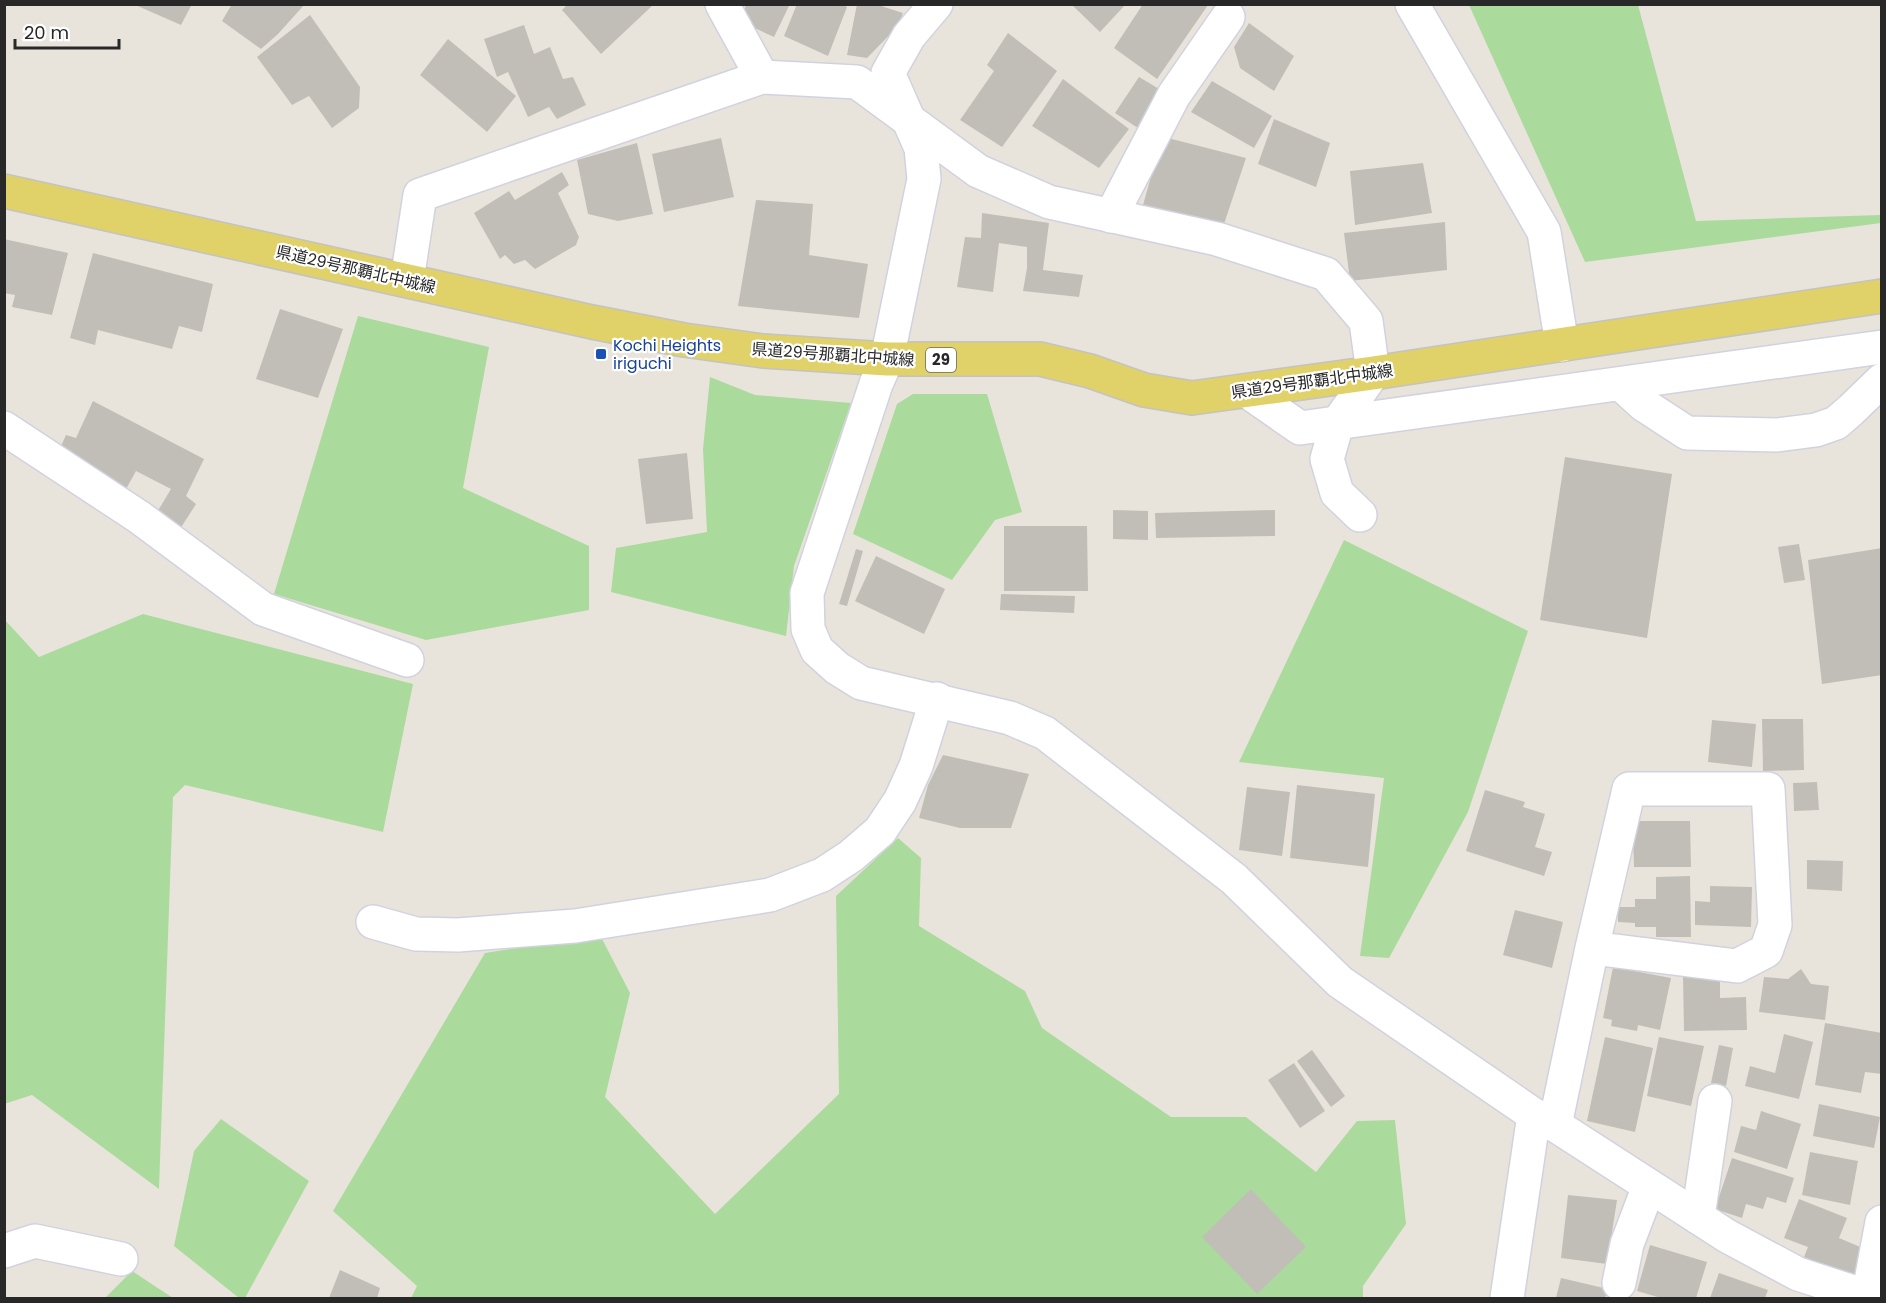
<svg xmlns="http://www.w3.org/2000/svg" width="1886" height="1303" viewBox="0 0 1886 1303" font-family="Poppins,'Noto Sans JP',sans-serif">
<rect width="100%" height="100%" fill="#e9e4db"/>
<g fill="#abda9d">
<path d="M 1469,5 L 1638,5 L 1696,221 L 1881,215 L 1881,223 L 1585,262 Z"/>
<path d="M 358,316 L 489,347 L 463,488 L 589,546 L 589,610 L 426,640 L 274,594 Z"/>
<path d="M 710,377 L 755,395 L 851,403 L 794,566 L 786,636 L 611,592 L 616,548 L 707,532 L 703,449 Z"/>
<path d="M 913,394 L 987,394 L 1022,512 L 995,520 L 952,580 L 853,534 L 897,404 Z"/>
<path d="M 1344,540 L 1528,631 L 1468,812 L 1389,958 L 1360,956 L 1384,778 L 1239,762 Z"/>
<path d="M 143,614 L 413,684 L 383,832 L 185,785 L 173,797 L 159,1189 L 32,1095 L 4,1104 L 5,620 L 39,657 Z"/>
<path d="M 898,838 L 921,858 L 919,926 L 1025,991 L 1042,1028 L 1171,1117 L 1246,1117 L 1316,1172 L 1357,1121 L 1395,1120 L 1406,1224 L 1363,1286 L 1363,1298 L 411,1298 L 417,1286 L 333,1211 L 485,953 L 600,935 L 630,993 L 605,1097 L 715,1214 L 839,1094 L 836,896 Z"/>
<path d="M 221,1119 L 309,1181 L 245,1298 L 239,1298 L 174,1246 L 194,1151 Z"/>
<path d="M 132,1271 L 173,1298 L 105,1298 Z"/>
</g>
<g fill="#c1beb8">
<path d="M 133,4 L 192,4 L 181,25 Z"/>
<path d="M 232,4 L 305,4 L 278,34 L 261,49 L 222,21 Z"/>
<path d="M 568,4 L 654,4 L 601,54 L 562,10 Z"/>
<path d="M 746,4 L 790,4 L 774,37 L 746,24 L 744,12 Z"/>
<path d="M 797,4 L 841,4 L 847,7 L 828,56 L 784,36 Z"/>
<path d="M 857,4 L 875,4 L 903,13 L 898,26 L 867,58 L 847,55 Z"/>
<path d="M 1071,4 L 1126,4 L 1100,32 Z"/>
<path d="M 1143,4 L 1208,5 L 1157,79 L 1114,48 Z"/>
<path d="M 310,15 L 360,87 L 359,108 L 332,128 L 309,96 L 292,105 L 257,57 Z"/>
<path d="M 1249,23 L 1294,56 L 1274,91 L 1240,68 L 1234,47 Z"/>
<path d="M 524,25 L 534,54 L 550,47 L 563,79 L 573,77 L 586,105 L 557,119 L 549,107 L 528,117 L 508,72 L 497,77 L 484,39 Z"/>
<path d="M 1008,33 L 1057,71 L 1002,147 L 960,120 L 994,71 L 987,65 Z"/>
<path d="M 448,39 L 516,96 L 487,132 L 420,75 Z"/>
<path d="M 1139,77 L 1166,93 L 1141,130 L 1115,113 Z"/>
<path d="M 1063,79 L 1129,129 L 1099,168 L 1032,126 Z"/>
<path d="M 1212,81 L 1272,116 L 1254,148 L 1191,112 Z"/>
<path d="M 1274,119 L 1330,143 L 1316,187 L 1258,164 Z"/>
<path d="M 721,138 L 734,197 L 664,212 L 652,154 Z"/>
<path d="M 1168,138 L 1246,158 L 1224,224 L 1143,205 L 1154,166 Z"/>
<path d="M 637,143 L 653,214 L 618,221 L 588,214 L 577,160 Z"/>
<path d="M 1423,163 L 1432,213 L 1355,225 L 1350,171 Z"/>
<path d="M 562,172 L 569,185 L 558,193 L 579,237 L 576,245 L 535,269 L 525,260 L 514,264 L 505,255 L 500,259 L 474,213 L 509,191 L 515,200 Z"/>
<path d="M 756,200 L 813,204 L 809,255 L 868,264 L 859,318 L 738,306 Z"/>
<path d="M 982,213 L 1049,223 L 1043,270 L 1083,275 L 1079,297 L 1023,291 L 1027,268 L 1027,247 L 999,243 L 993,292 L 957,287 L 965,237 L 981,238 Z"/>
<path d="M 1445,222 L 1447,270 L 1350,281 L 1344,233 Z"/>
<path d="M 4,239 L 68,253 L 52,315 L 12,307 L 15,295 L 4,293 Z"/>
<path d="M 93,253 L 213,284 L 202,332 L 179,326 L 172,349 L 98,330 L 95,345 L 70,338 Z"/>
<path d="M 280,309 L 343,329 L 318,398 L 256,379 Z"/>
<path d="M 93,401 L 204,459 L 186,496 L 196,504 L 180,529 L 156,514 L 171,489 L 136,471 L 125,491 L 58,453 L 66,435 L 76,438 Z"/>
<path d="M 687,453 L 693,519 L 646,524 L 638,459 Z"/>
<path d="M 1565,457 L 1672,474 L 1647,638 L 1540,620 Z"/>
<path d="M 1113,510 L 1148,511 L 1148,540 L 1113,539 Z"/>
<path d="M 1275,510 L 1275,536 L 1156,538 L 1155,513 Z"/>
<path d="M 1004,526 L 1087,526 L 1088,591 L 1004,591 Z"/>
<path d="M 1799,544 L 1805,580 L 1784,583 L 1778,547 Z"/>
<path d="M 1882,548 L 1882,675 L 1822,684 L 1808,560 Z"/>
<path d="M 856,549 L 863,551 L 847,606 L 839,604 Z"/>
<path d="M 876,556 L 945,589 L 924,634 L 855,601 Z"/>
<path d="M 1001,594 L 1075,596 L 1074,613 L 1000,610 Z"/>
<path d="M 1762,719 L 1803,719 L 1804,770 L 1763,771 Z"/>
<path d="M 1712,720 L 1756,724 L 1752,767 L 1708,762 Z"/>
<path d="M 943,755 L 1029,774 L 1011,828 L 960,828 L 919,818 L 928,785 Z"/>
<path d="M 1817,782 L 1819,810 L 1794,811 L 1793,783 Z"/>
<path d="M 1297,785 L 1375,794 L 1368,867 L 1290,858 Z"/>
<path d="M 1247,787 L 1290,792 L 1282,856 L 1239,850 Z"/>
<path d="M 1485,790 L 1525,802 L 1523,807 L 1545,814 L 1535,847 L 1552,852 L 1544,876 L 1466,851 Z"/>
<path d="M 1638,821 L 1690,821 L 1691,867 L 1634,867 L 1633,837 Z"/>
<path d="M 1807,860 L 1843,861 L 1842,891 L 1807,889 Z"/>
<path d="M 1690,876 L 1691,937 L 1656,937 L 1656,927 L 1635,927 L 1635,923 L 1618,922 L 1618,907 L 1635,907 L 1635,899 L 1656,899 L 1656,877 Z"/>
<path d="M 1710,886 L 1752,887 L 1751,927 L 1695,925 L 1695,901 L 1710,902 Z"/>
<path d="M 1515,910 L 1563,922 L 1552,968 L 1503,955 Z"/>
<path d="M 1613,967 L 1671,978 L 1660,1030 L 1638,1025 L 1637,1031 L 1611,1026 L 1612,1020 L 1603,1018 Z"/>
<path d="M 1801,969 L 1811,984 L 1829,986 L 1825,1020 L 1759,1012 L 1764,977 L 1788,979 Z"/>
<path d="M 1720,975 L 1720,998 L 1746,997 L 1747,1030 L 1684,1031 L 1683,976 Z"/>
<path d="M 1825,1023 L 1882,1033 L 1882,1074 L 1865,1072 L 1861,1093 L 1815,1085 Z"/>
<path d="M 1784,1034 L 1813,1042 L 1799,1099 L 1745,1086 L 1750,1066 L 1775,1073 Z"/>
<path d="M 1605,1037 L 1653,1048 L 1635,1132 L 1587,1121 Z"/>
<path d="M 1659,1037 L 1704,1046 L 1691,1106 L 1647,1096 Z"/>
<path d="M 1719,1045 L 1733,1048 L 1726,1086 L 1711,1083 Z"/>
<path d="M 1312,1050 L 1345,1096 L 1331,1107 L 1297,1061 Z"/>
<path d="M 1294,1063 L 1325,1111 L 1300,1128 L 1268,1080 Z"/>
<path d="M 1819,1104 L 1880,1117 L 1874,1148 L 1813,1136 Z"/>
<path d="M 1761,1111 L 1801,1124 L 1787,1169 L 1734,1152 L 1741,1126 L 1756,1130 Z"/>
<path d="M 1810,1152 L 1858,1161 L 1850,1205 L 1802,1195 Z"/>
<path d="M 1732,1158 L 1794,1178 L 1786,1203 L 1767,1197 L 1763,1209 L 1746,1204 L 1742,1218 L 1715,1209 Z"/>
<path d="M 1251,1189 L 1306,1247 L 1257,1294 L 1202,1237 Z"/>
<path d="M 1568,1195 L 1617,1200 L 1607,1264 L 1561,1258 Z"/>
<path d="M 1799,1199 L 1847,1218 L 1839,1238 L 1865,1249 L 1855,1277 L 1804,1257 L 1808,1247 L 1784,1238 Z"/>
<path d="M 1650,1245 L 1707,1262 L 1696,1298 L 1661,1298 L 1637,1291 Z"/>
<path d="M 340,1270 L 380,1288 L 377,1298 L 329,1298 Z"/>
<path d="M 1719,1273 L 1768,1290 L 1765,1298 L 1710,1298 Z"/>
<path d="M 1561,1278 L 1608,1289 L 1605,1298 L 1556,1298 Z"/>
</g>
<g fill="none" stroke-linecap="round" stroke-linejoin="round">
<g stroke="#d1d2df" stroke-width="36">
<g id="street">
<path d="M 722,4 L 762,77"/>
<path d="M 936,4 L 909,36 L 888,73 L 921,148 L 924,179 L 887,359 L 876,384 L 807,593 L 808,629 L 817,650 L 837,668 L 861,683 L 1010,718 L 1045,733 L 1234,879 L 1340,982 L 1534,1115 L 1555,1125 L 1727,1236 L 1798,1274 L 1872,1298"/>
<path d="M 1412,4 L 1544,232 L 1562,345"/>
<path d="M 1111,216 L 1174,95 L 1228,17"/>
<path d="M 407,280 L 420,195 L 762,77 L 857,82 L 978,171 L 1049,202 L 1217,239 L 1326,274 L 1366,321 L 1373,373 L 1337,424 L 1327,459 L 1337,493 L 1360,515"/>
<path d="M 1622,385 L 1644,405 L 1687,433 L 1777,435 L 1816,430 L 1836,423 L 1851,410 L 1882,380"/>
<path d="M 1247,391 L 1300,428 L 1882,347"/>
<path d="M 4,428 L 139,517 L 263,609 L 407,660"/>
<path d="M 373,922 L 416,934 L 458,935 L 575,926 L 770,895 L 822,875 L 851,856 L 880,831 L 900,801 L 916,766 L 937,699"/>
<path d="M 1555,1125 L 1592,948 L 1629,789 L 1768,789 L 1775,925 L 1766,951 L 1737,966 L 1592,948"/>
<path d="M 1698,1217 L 1715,1101"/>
<path d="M 4,1251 L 35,1241 L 121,1259"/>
<path d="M 1619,1283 L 1627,1244 L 1649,1186"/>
<path d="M 1868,1297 L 1882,1222"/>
<path d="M 1507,1298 L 1534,1115"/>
</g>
</g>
<g stroke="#c3c3c3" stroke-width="36">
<path id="primary" d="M 4,191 L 592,322 L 684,340 L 763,351 L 887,359 L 1040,359 L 1090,371 L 1144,390 L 1192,398 L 1373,373 L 1882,296"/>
</g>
<use href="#street" stroke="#fff" stroke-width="33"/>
<use href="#primary" stroke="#e1d169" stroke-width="33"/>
</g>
<rect fill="#1a4fb4" stroke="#fff" stroke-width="2" x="595" y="348" width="12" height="12" rx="3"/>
<g text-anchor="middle" stroke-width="4.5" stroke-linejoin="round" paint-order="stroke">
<rect fill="#fff" stroke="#686868" stroke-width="1.5" x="926" y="348" width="30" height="24" rx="4.5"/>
<g font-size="15" font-weight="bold" fill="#282828">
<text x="941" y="365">29</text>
</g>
<g font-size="16" fill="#282828" stroke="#fff">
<text transform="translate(356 269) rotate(13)" y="6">県道29号那覇北中城線</text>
<text transform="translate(833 354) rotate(4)" y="6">県道29号那覇北中城線</text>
<text transform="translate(1312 381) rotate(-8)" y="6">県道29号那覇北中城線</text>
</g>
<g font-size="16" fill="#164399" stroke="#fff" text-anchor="start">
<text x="613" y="351">Kochi Heights<tspan x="613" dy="18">iriguchi</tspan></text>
</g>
</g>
<rect width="1886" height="1303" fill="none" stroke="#282828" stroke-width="12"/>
<path d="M15 39v9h104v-9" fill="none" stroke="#282828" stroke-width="3"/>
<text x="24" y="39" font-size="18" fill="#282828" stroke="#ffffff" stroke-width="4.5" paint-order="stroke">20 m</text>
</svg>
